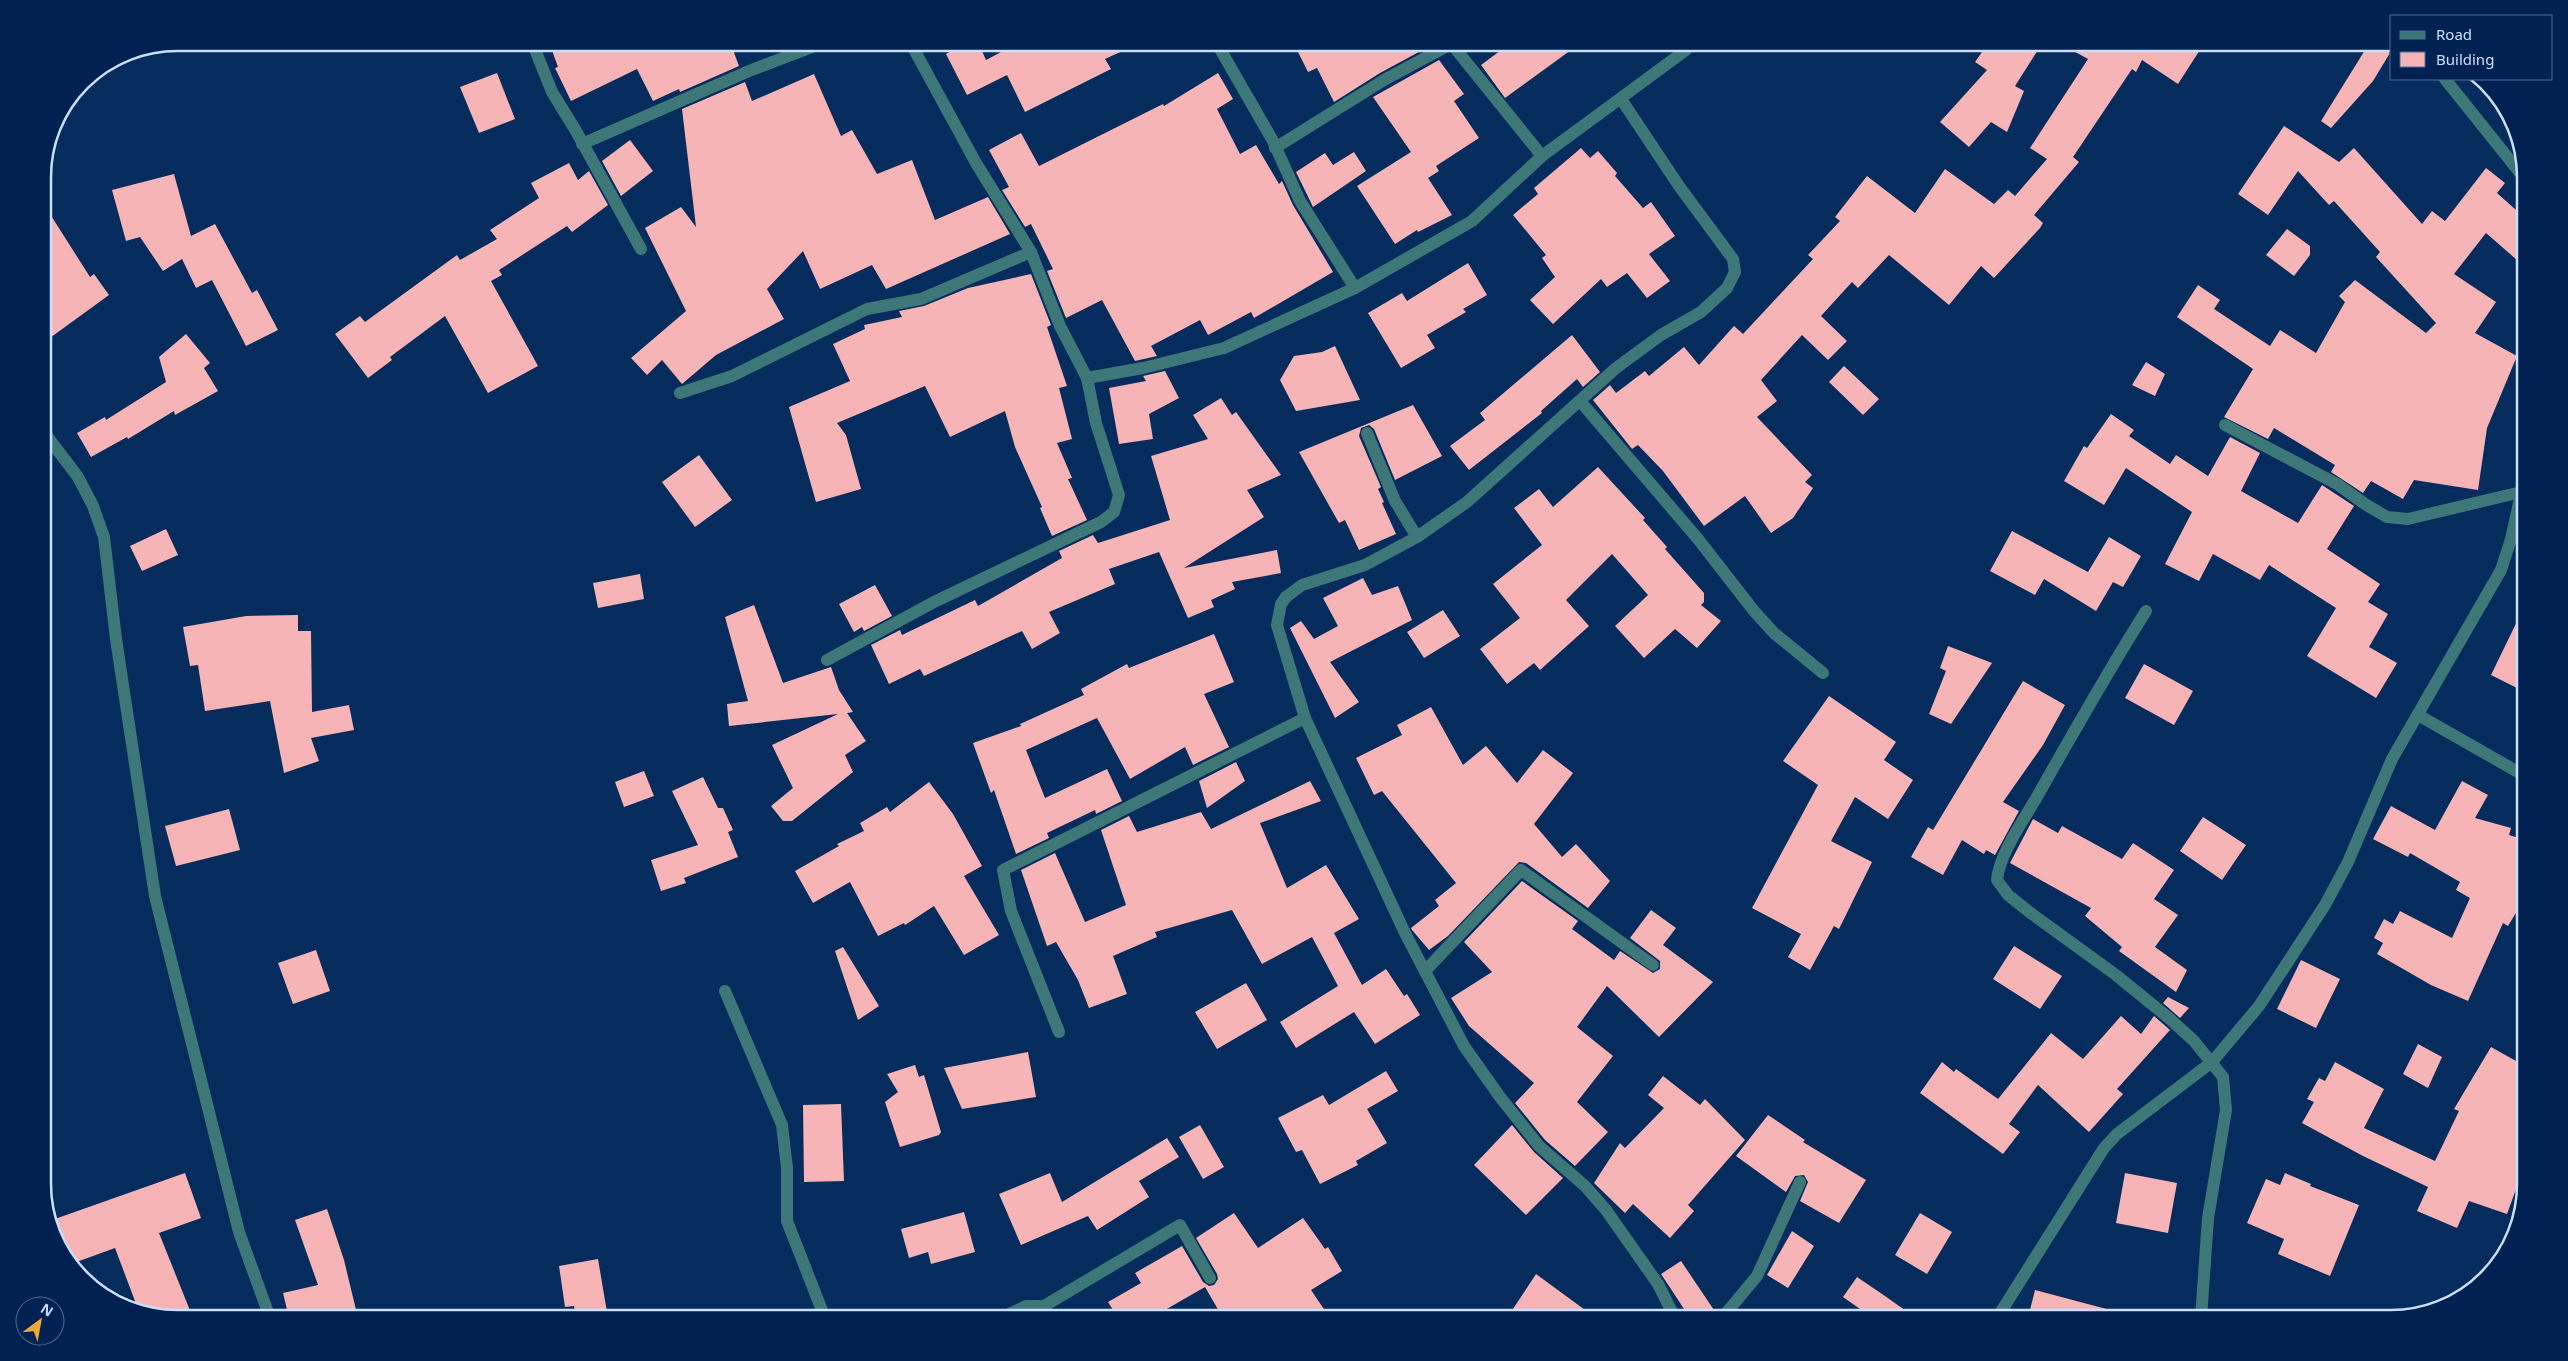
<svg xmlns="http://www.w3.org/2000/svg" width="2568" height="1361" viewBox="0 0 2568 1361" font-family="'Noto Sans',sans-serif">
<rect width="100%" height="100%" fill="#052c5c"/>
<g fill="#f6b4b6">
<path d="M 549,42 L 730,42 L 739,66 L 680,92 L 679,89 L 653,101 L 637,69 L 571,101 L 555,68 L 558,67 Z"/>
<path d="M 968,42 L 978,42 L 986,60 L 1020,42 L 1142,42 L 1105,59 L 1111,69 L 1025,112 L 1007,75 L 967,95 L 946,54 Z"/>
<path d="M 1293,42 L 1427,42 L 1430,46 L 1380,73 L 1334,102 L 1317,68 L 1308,72 Z"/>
<path d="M 1512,42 L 1582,42 L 1505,98 L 1481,65 Z"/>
<path d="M 1989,42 L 2043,42 L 2015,86 L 2024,91 L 2007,132 L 1991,122 L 1969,147 L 1940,122 L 1987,70 L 1975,62 Z"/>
<path d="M 2057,42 L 2205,42 L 2178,84 L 2142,60 L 2136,72 L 2132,69 L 2073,157 L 2079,162 L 2034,215 L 2043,223 L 2040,228 L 1994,278 L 1981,266 L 1949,305 L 1889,255 L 1858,288 L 1852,282 L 1821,316 L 1847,341 L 1828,360 L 1802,335 L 1761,380 L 1777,401 L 1757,417 L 1812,475 L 1805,482 L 1813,488 L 1793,518 L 1771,533 L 1745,496 L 1704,526 L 1663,471 L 1638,445 L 1632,449 L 1593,400 L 1610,385 L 1616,393 L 1645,371 L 1649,376 L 1684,347 L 1699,365 L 1734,326 L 1743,334 L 1813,259 L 1808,255 L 1840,221 L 1835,217 L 1867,176 L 1915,213 L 1945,169 L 1994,204 L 2008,190 L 2015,196 L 2047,159 L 2030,148 L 2088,59 Z"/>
<path d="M 2370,42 L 2390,53 L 2373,81 L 2331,128 L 2321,121 Z"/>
<path d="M 1439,60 L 1464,94 L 1454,101 L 1479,138 L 1436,166 L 1439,171 L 1428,178 L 1452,215 L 1418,232 L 1417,230 L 1395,244 L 1357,186 L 1411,152 L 1373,97 Z"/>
<path d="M 497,73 L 515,119 L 479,133 L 460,87 Z"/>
<path d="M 1218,73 L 1233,99 L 1217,109 L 1240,154 L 1256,145 L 1279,184 L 1282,181 L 1293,205 L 1333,272 L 1254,318 L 1251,312 L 1208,335 L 1200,320 L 1151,346 L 1157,356 L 1135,361 L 1102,300 L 1066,318 L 1047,271 L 1053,269 L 1031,224 L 1025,227 L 1002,190 L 1009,187 L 989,150 L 1021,133 L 1039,166 L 1163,104 L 1164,106 Z"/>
<path d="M 814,74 L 841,136 L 852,130 L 877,174 L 912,160 L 935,220 L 988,197 L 1010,234 L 886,289 L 872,265 L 820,289 L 803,251 L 767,289 L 784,319 L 716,355 L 682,384 L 662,360 L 647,375 L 631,358 L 686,311 L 645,228 L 681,207 L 696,227 L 682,109 L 745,82 L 752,101 Z"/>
<path d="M 2284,126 L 2339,162 L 2354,148 L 2422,224 L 2432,211 L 2445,221 L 2486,168 L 2505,183 L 2497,193 L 2525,218 L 2525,267 L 2486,233 L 2454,274 L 2496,302 L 2475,333 L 2517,356 L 2487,428 L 2478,490 L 2414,480 L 2403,499 L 2371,481 L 2363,493 L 2331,472 L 2335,465 L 2274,428 L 2268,439 L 2224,417 L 2253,369 L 2177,317 L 2198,285 L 2220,300 L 2214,309 L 2270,346 L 2280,330 L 2316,353 L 2345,302 L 2339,296 L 2355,280 L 2426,333 L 2436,323 L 2376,257 L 2380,252 L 2334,201 L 2329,205 L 2298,171 L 2268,215 L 2238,194 Z"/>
<path d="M 630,140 L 653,171 L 621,196 L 602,161 Z"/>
<path d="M 1581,148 L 1590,158 L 1598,151 L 1617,173 L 1615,176 L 1643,208 L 1651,202 L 1675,236 L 1649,254 L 1670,281 L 1647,298 L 1627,273 L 1607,287 L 1601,279 L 1553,324 L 1530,300 L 1555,277 L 1542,258 L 1546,255 L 1513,215 L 1538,194 L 1534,188 Z"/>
<path d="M 1354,152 L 1366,171 L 1313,207 L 1296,172 L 1325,153 L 1333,165 Z"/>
<path d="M 569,163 L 578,180 L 589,171 L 608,205 L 572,232 L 567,226 L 499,270 L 502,275 L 491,281 L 538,366 L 488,393 L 445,316 L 390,357 L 392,360 L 368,378 L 335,334 L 360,316 L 365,322 L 457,255 L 460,260 L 497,239 L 490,230 L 539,198 L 531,183 Z"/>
<path d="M 174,174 L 191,236 L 215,224 L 252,293 L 257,290 L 278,330 L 246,346 L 212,280 L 196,288 L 182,259 L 163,271 L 140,237 L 126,241 L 112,190 Z"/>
<path d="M 43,203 L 90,277 L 94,274 L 109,295 L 43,343 Z"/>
<path d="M 2287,229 L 2310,246 L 2310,255 L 2294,276 L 2266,255 Z"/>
<path d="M 1468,263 L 1487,295 L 1463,309 L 1466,312 L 1427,335 L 1435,348 L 1401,368 L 1368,313 L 1402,293 L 1407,301 Z"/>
<path d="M 1031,274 L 1051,325 L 1047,327 L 1067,386 L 1059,388 L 1072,439 L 1057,443 L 1072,478 L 1068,479 L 1087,520 L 1052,536 L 1040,508 L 1042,507 L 1015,447 L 1005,411 L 950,437 L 925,386 L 837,423 L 846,435 L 861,489 L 816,502 L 789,407 L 850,381 L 833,344 L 865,329 L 864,325 L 902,317 L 899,311 L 924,306 L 968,288 Z"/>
<path d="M 186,334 L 210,363 L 204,368 L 218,391 L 175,415 L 174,411 L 128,439 L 127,437 L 91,457 L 77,433 L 105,417 L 106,420 L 166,382 L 159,357 Z"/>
<path d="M 1572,335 L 1600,372 L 1583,387 L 1577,379 L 1541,411 L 1542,413 L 1469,470 L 1450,446 L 1485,420 L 1480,413 Z"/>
<path d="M 1335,346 L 1360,400 L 1296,411 L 1280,380 L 1294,356 L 1322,352 Z"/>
<path d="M 2146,362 L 2165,374 L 2155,396 L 2132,385 Z"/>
<path d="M 1844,366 L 1879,399 L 1863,415 L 1829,382 Z"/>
<path d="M 1165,371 L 1179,398 L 1149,414 L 1153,439 L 1119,444 L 1109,388 L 1146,381 L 1143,376 Z"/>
<path d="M 1221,398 L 1232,415 L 1236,412 L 1281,475 L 1247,490 L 1264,517 L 1184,568 L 1277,550 L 1281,573 L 1232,582 L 1235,589 L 1211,600 L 1214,607 L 1188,618 L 1159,552 L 1109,569 L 1115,584 L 1049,612 L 1060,633 L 1032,649 L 1022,631 L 924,676 L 920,669 L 889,684 L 871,645 L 900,630 L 902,635 L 975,600 L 978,606 L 1062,558 L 1059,551 L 1093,535 L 1098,543 L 1170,520 L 1151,456 L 1208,439 L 1193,415 Z"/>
<path d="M 1413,405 L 1442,456 L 1395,480 L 1374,429 L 1369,425 L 1361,428 L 1359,436 L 1381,487 L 1378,489 L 1384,502 L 1382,503 L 1396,534 L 1359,550 L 1345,520 L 1339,523 L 1299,452 Z"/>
<path d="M 2111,414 L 2134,430 L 2129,436 L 2170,464 L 2176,455 L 2208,476 L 2230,437 L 2260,453 L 2241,491 L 2298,523 L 2322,485 L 2354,506 L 2327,549 L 2380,584 L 2368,602 L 2388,614 L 2369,647 L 2397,663 L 2376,698 L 2307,656 L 2336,608 L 2269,565 L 2260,580 L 2213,554 L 2199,581 L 2165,564 L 2192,512 L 2126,468 L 2104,505 L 2064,481 L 2084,446 L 2087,448 Z"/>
<path d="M 699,455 L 732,500 L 695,527 L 662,482 Z"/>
<path d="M 1598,467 L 1645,518 L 1643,520 L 1667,547 L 1665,549 L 1704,593 L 1704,602 L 1701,605 L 1721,621 L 1697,648 L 1675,629 L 1644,658 L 1615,626 L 1648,595 L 1612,554 L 1566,600 L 1589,626 L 1540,670 L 1534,663 L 1507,684 L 1480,649 L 1520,618 L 1493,584 L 1542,545 L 1514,508 L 1539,489 L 1553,507 Z"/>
<path d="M 166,529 L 178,555 L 142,571 L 130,546 Z"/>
<path d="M 2012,531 L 2088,572 L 2109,537 L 2141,556 L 2123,587 L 2113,582 L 2096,611 L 2044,579 L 2035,595 L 1990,571 Z"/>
<path d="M 640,574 L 644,599 L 598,608 L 593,583 Z"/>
<path d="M 1363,578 L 1372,595 L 1398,586 L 1412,620 L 1330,662 L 1359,702 L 1335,718 L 1290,628 L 1301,621 L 1314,639 L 1338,626 L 1323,598 Z"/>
<path d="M 875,585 L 892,616 L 864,631 L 862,627 L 854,632 L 839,604 Z"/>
<path d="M 754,605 L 783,683 L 831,667 L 839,690 L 853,712 L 847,713 L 866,741 L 845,755 L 853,772 L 792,821 L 783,821 L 771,806 L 793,788 L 772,745 L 838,714 L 729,726 L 727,704 L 748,701 L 725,617 Z"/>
<path d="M 2525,605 L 2525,692 L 2491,675 Z"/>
<path d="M 1443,610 L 1460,636 L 1424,658 L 1407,632 Z"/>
<path d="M 298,615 L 298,631 L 311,631 L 312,712 L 349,705 L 354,730 L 311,738 L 319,761 L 284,773 L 270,701 L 205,711 L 198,665 L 190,666 L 183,627 L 246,616 Z"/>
<path d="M 1214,634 L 1234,682 L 1204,694 L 1229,747 L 1193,765 L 1185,747 L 1130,779 L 1097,718 L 1026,750 L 1045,798 L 1107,769 L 1122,801 L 1096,814 L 1095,810 L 1047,833 L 1049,838 L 1016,854 L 994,790 L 991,793 L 973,743 L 1021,726 L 1020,724 L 1084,695 L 1081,689 L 1127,664 L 1129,668 Z"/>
<path d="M 1948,646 L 1992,663 L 1951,724 L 1929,714 L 1946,671 L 1940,668 Z"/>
<path d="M 2144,664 L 2193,691 L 2174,725 L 2125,698 Z"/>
<path d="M 2023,681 L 2065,705 L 2043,745 L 2003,802 L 2019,811 L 1995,855 L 1986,850 L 1984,854 L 1962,840 L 1943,875 L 1911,857 L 1928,827 L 1933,830 Z"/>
<path d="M 1829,696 L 1896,742 L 1884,760 L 1913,780 L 1888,819 L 1855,797 L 1831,841 L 1872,862 L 1839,929 L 1834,926 L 1810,970 L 1788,957 L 1801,934 L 1752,908 L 1818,785 L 1783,761 Z"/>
<path d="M 1431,707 L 1463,765 L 1486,746 L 1517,783 L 1543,750 L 1573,773 L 1534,824 L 1562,857 L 1576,844 L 1610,881 L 1588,908 L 1526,863 L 1519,862 L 1448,936 L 1429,950 L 1412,930 L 1411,928 L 1439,906 L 1435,900 L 1456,883 L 1382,791 L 1374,795 L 1356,758 L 1402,735 L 1397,725 Z"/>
<path d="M 1236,762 L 1245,781 L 1207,808 L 1199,781 Z"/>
<path d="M 644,771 L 654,796 L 624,807 L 615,782 Z"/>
<path d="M 703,777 L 718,808 L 723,808 L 733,830 L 728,832 L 738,857 L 684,878 L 686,883 L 661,891 L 651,860 L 698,845 L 672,791 Z"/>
<path d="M 1310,781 L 1321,801 L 1260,823 L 1287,888 L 1326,865 L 1359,919 L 1334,933 L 1362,985 L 1386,969 L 1404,996 L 1407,994 L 1420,1015 L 1375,1044 L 1354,1012 L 1296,1048 L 1280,1022 L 1338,986 L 1312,937 L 1262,964 L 1232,910 L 1155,932 L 1157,937 L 1113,956 L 1127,994 L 1089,1008 L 1078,980 L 1056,942 L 1047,946 L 1021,870 L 1055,853 L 1085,922 L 1126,905 L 1101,830 L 1129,816 L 1137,832 L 1201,812 L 1211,829 Z"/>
<path d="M 2462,781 L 2488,795 L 2475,818 L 2511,828 L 2509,835 L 2525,840 L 2525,916 L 2517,911 L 2508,926 L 2503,923 L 2468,1001 L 2431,985 L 2377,954 L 2383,943 L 2374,938 L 2384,919 L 2393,924 L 2400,911 L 2452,938 L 2470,898 L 2456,890 L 2460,882 L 2410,853 L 2408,857 L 2373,839 L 2391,806 L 2435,830 Z"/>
<path d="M 929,782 L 953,814 L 982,866 L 964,876 L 999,935 L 964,955 L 934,906 L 905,925 L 904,923 L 878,936 L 850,882 L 813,903 L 795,871 L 839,846 L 837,844 L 864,831 L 860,823 L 887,807 L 890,812 Z"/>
<path d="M 229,809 L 240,850 L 176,866 L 165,826 Z"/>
<path d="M 2203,817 L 2246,845 L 2222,880 L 2180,851 Z"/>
<path d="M 2033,819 L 2058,833 L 2062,826 L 2122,859 L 2133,843 L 2174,870 L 2154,899 L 2178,915 L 2155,947 L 2187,970 L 2176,992 L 2119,951 L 2122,947 L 2085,916 L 2091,908 L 2010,863 Z"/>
<path d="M 1522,881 L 1578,921 L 1572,929 L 1614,960 L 1620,951 L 1653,973 L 1660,969 L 1660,961 L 1630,938 L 1651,910 L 1676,928 L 1663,945 L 1713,982 L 1659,1037 L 1607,986 L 1577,1027 L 1613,1056 L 1577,1102 L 1608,1132 L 1575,1166 L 1545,1140 L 1515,1103 L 1534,1083 L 1469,1026 L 1451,998 L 1492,972 L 1464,942 Z"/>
<path d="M 2014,946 L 2062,976 L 2040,1009 L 1993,979 Z"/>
<path d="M 843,947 L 879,1006 L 858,1020 L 835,951 Z"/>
<path d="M 316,950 L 330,991 L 293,1004 L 278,963 Z"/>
<path d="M 2301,960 L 2340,979 L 2316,1028 L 2277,1009 Z"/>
<path d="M 1246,983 L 1267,1020 L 1217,1049 L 1195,1012 Z"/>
<path d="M 2168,997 L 2189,1008 L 2180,1018 L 2163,1003 Z"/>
<path d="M 2121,1016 L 2141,1034 L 2154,1016 L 2170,1030 L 2117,1089 L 2123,1094 L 2089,1132 L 2038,1085 L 2009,1124 L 2020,1132 L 2003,1154 L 1920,1093 L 1942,1062 L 1954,1072 L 1956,1069 L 1998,1099 L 2051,1033 L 2083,1059 Z"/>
<path d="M 2418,1044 L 2442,1057 L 2428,1088 L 2403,1074 Z"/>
<path d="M 2491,1047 L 2525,1066 L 2526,1162 L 2507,1214 L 2469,1201 L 2457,1228 L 2417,1211 L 2428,1187 L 2363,1156 L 2302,1123 L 2314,1102 L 2307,1099 L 2319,1078 L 2325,1081 L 2335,1062 L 2384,1089 L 2364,1128 L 2435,1161 L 2459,1111 L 2454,1109 Z"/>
<path d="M 1028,1052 L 1036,1097 L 962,1109 L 944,1068 Z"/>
<path d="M 915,1065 L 919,1077 L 924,1075 L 941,1132 L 939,1135 L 900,1147 L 885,1102 L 898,1092 L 887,1074 Z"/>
<path d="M 1386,1071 L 1398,1091 L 1367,1109 L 1387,1143 L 1356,1161 L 1358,1165 L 1320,1184 L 1302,1150 L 1296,1152 L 1278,1118 L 1323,1095 L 1329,1105 Z"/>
<path d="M 1663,1076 L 1700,1105 L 1705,1099 L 1745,1140 L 1688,1205 L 1694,1211 L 1670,1238 L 1633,1204 L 1625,1213 L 1594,1183 L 1620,1143 L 1625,1148 L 1664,1108 L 1648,1095 Z"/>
<path d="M 841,1104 L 844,1181 L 804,1182 L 803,1105 Z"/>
<path d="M 1768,1115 L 1805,1140 L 1803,1142 L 1866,1180 L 1839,1223 L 1800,1201 L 1808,1182 L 1804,1175 L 1795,1176 L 1786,1192 L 1736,1156 Z"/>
<path d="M 1200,1125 L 1224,1167 L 1203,1179 L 1179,1137 Z"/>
<path d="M 1512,1125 L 1534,1152 L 1563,1178 L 1526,1215 L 1474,1165 Z"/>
<path d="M 1167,1138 L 1179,1157 L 1139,1181 L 1149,1197 L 1097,1230 L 1088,1216 L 1021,1245 L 999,1194 L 1050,1173 L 1062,1202 Z"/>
<path d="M 185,1173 L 201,1218 L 159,1233 L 191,1313 L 177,1318 L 138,1309 L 115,1248 L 71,1264 L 65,1259 L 52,1220 Z"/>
<path d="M 2125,1173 L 2177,1183 L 2168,1233 L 2116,1223 Z"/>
<path d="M 2285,1173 L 2311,1184 L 2310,1186 L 2359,1205 L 2330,1276 L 2278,1254 L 2284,1239 L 2247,1223 L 2266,1179 L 2280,1185 Z"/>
<path d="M 327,1209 L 344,1260 L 358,1318 L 289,1318 L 283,1293 L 318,1285 L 295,1220 Z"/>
<path d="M 964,1212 L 975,1252 L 931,1264 L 928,1252 L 909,1258 L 901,1229 Z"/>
<path d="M 1234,1213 L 1258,1248 L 1303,1218 L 1325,1249 L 1328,1247 L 1342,1271 L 1311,1290 L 1330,1318 L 1223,1318 L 1205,1287 L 1151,1318 L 1118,1318 L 1108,1302 L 1141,1283 L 1135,1273 L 1182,1246 L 1203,1282 L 1209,1286 L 1214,1285 L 1218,1279 L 1217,1274 L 1196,1238 Z"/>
<path d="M 1920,1213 L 1952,1232 L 1927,1274 L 1895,1255 Z"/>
<path d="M 1792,1231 L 1814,1246 L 1788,1288 L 1767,1275 Z"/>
<path d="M 598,1259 L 608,1318 L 576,1318 L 574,1306 L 565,1307 L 559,1266 Z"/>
<path d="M 1681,1261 L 1716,1313 L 1714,1318 L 1690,1318 L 1661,1274 Z"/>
<path d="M 1536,1274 L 1596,1318 L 1507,1318 Z"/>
<path d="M 1857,1277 L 1885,1296 L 1916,1318 L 1853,1318 L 1860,1309 L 1843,1297 Z"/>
<path d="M 2035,1290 L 2114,1311 L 2113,1318 L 2046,1318 L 2029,1314 Z"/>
</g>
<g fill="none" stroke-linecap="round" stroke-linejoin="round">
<g stroke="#3d7778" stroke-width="12">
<path d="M 532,42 L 552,92 L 576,131 L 641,249"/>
<path d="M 1216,42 L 1273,141 L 1300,201 L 1355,288"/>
<path d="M 1450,42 L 1542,156"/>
<path d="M 2445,79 L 2525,179"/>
<path d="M 1621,99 L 1679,186 L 1733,259 L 1735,272 L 1727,288 L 1701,312 L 1661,335 L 1616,368 L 1467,502 L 1417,537 L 1365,565 L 1302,585 L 1286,597 L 1281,604 L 1277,625 L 1305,718 L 1405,933 L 1464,1046 L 1500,1097 L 1539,1146 L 1585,1186 L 1606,1210 L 1658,1284 L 1675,1318"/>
<path d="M 582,144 L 749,71 L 825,42"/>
<path d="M 1275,148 L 1384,80 L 1451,44"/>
<path d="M 1087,378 L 1143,368 L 1224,348 L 1355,288 L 1472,221 L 1542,156 L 1686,50 L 1692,42"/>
<path d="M 680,393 L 732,376 L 867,309 L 921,299 L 1031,252"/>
<path d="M 1580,401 L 1698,539 L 1754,611 L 1774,633 L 1823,673"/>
<path d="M 2225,425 L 2337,484 L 2365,504 L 2387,517 L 2408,519 L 2521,492"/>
<path d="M 43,431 L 78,477 L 93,506 L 104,537 L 116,639 L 155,896 L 239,1232 L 270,1318"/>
<path d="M 1367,433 L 1395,501 L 1417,537"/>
<path d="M 2146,611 C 2108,671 2073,733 2038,795 C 2025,818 1999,854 1997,880 L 2008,895 L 2032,914 L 2116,975 L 2170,1019 L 2194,1041 L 2223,1077 L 2226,1110 L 2208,1218 L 2201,1318"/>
<path d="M 827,660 L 934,602 L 1101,522 L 1114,512 L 1119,495 L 1096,423 L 1087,378 L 1060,326 L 1031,252 L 976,163 L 910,42"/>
<path d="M 2418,715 L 2525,776"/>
<path d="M 1425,971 L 1521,870 L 1653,965"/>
<path d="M 725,991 L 782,1125 L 787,1168 L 787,1221 L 825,1318"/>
<path d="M 1059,1032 L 1011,911 L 1003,870 L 1305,718"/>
<path d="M 1044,1306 L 1180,1225 L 1210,1278"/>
<path d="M 1001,1318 L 1026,1306 L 1044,1306 L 1050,1318"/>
<path d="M 1722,1318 L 1757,1276 L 1800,1182"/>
<path d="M 1997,1318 L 2104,1148 L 2117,1134 L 2212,1062 L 2259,1006 L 2325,905 L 2348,862 L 2392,759 L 2501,570 L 2511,539 L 2525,476"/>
</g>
</g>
<path d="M0 0H2568V1361H0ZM177 51H2391A126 126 0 0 1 2517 177V1184A126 126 0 0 1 2391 1310H177A126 126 0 0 1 51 1184V177A126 126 0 0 1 177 51Z" fill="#002151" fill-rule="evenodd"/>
<path fill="none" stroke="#c9e0fe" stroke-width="2.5" d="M177 51H2391A126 126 0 0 1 2517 177V1184A126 126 0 0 1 2391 1310H177A126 126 0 0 1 51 1184V177A126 126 0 0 1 177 51Z"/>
<rect x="2390" y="15" width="162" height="65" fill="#002151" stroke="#506d96"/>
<rect x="2400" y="31" width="25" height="8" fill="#3d7778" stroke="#506d96"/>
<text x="2436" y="40" font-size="15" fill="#c9e0fe">Road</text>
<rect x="2400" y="52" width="25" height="15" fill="#f6b4b6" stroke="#506d96"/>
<text x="2436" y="65" font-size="15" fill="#c9e0fe">Building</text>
<g transform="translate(40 1321) rotate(32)"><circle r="24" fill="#002151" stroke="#506d96"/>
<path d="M0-4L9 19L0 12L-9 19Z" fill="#eba939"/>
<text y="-8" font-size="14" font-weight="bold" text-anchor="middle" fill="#c9e0fe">N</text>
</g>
</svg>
